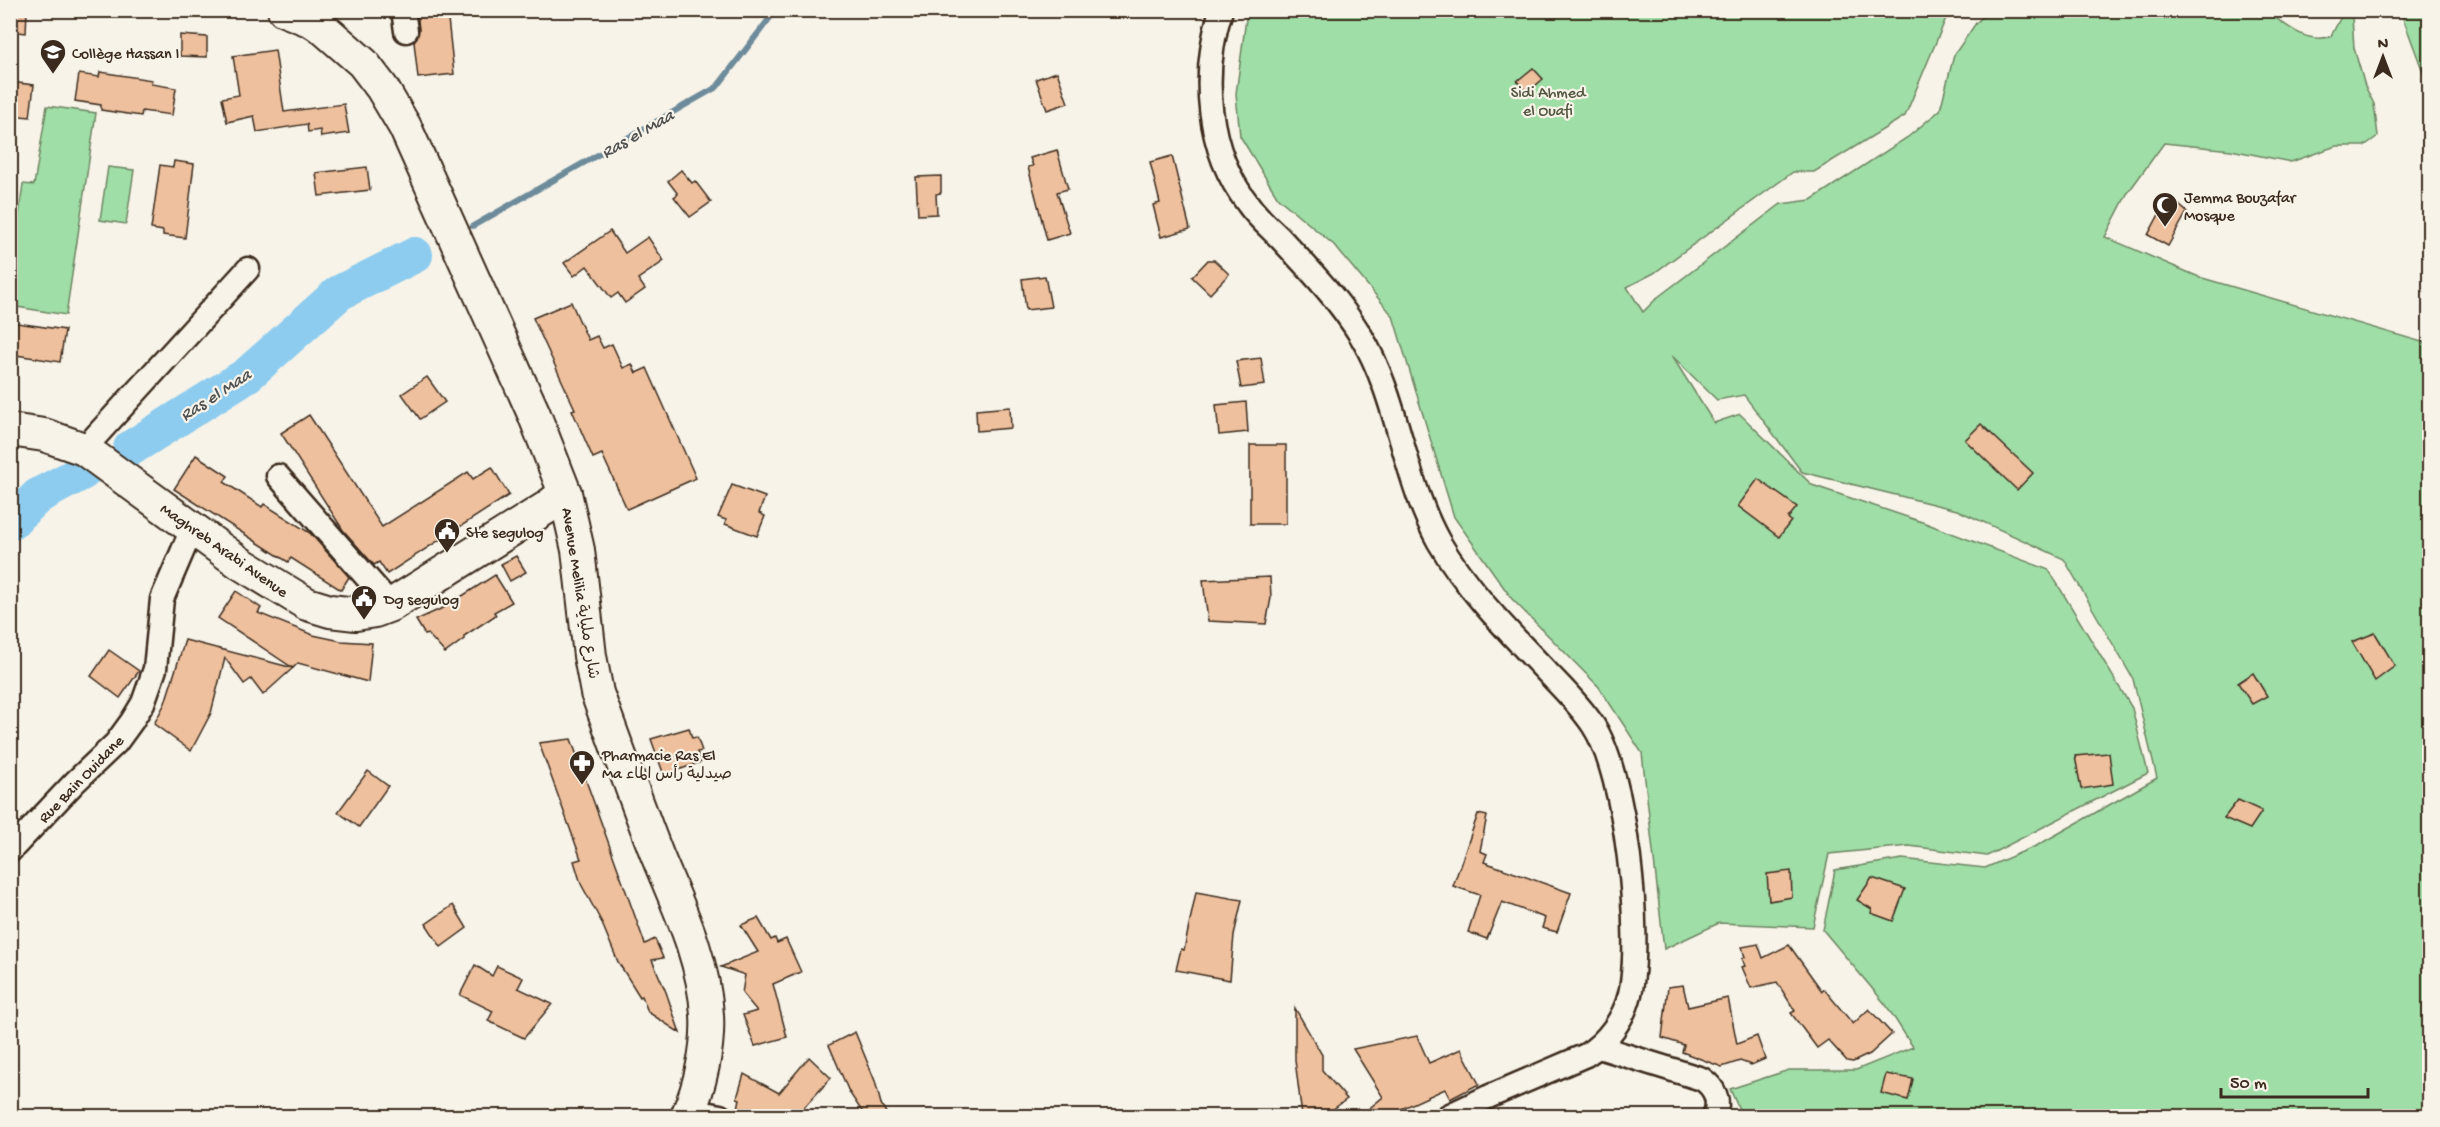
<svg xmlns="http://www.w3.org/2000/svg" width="2440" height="1127" viewBox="0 0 2440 1127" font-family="'Gochi Hand','Playpen Sans Arabic',sans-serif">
<rect width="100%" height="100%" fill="#f7f3e8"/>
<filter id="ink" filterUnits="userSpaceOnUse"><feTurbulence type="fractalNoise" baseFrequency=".0167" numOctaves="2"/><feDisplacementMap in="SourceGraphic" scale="12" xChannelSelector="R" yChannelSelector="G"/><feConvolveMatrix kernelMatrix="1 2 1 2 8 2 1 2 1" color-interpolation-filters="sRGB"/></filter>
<g filter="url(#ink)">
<g fill="#9fdea6" stroke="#6d8462" stroke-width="1.5">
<path d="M 1247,11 L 1949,11 L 1905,116 L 1814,172 L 1793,172 L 1654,273 L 1627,287 L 1643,312 L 1658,297 L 1781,204 L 1811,200 L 1908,137 L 1940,110 L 1954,55 L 1976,23 L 1989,11 L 2266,11 C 2285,24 2306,45 2331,36 L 2344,11 L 2352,17 L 2354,48 L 2365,86 L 2374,104 L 2378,136 L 2364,146 L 2336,146 L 2291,162 L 2231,150 L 2164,143 L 2127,194 L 2105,237 L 2199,277 L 2429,344 L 2429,1116 L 1742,1116 L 1730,1089 L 1789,1070 L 1856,1070 L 1913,1047 L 1886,1005 L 1823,930 L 1835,870 L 1902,859 L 1985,868 L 2038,845 L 2157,778 L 2133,679 L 2064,559 L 1957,510 L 1802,472 L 1744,395 L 1717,400 L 1672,356 L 1714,423 L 1740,414 L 1812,485 L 1925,523 L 2049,570 L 2132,708 L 2148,773 L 1987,856 L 1909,846 L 1829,854 L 1813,927 L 1719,923 L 1664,949 L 1642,753 L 1599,687 L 1512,599 L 1454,517 L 1393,316 L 1334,245 L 1278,198 L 1240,136 L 1236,94 Z"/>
<path d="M 2399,11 L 2429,11 L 2429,88 L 2403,18 Z"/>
<path d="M 47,106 L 96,113 L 66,315 L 11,306 L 11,274 L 23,184 L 34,185 Z"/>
<path d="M 108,167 L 134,170 L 126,224 L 100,220 Z"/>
</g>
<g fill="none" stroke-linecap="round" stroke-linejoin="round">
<path stroke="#6d8b9b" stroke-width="6" d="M 473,226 L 717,87 L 776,10"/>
<g stroke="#8eccef" stroke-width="36">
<path d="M 131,448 L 247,375 L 339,293 L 415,255"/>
<path d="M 10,523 L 38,496 L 83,472"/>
</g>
</g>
<g fill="#eec09d" stroke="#3b2a1e" stroke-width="1.5">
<path d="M 10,10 L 27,10 L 26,33 L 10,31 Z"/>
<path d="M 417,10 L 447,10 L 454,74 L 418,78 L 414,42 L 419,30 Z"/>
<path d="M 180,35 L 207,37 L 207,57 L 180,56 Z"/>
<path d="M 275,50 L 284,112 L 344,104 L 349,133 L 321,137 L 320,130 L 308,132 L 307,124 L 257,132 L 254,116 L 227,122 L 222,98 L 239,95 L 233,56 Z"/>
<path d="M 1533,68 L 1543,79 L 1527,93 L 1517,81 Z"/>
<path d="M 100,72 L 152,80 L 151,84 L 176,88 L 172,115 L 142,111 L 141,116 L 101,110 L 101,105 L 75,101 L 79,74 L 99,77 Z"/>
<path d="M 1057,72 L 1068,103 L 1047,110 L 1036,79 Z"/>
<path d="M 10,82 L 34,85 L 30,117 L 10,115 Z"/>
<path d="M 1057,150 L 1068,189 L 1057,192 L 1070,233 L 1047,240 L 1028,167 L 1033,166 L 1030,158 Z"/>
<path d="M 1172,156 L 1190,229 L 1161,237 L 1153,205 L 1160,203 L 1150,162 Z"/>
<path d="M 174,161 L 194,164 L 185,238 L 163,235 L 163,231 L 151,229 L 160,165 L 173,167 Z"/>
<path d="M 367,167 L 370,190 L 319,196 L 316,173 Z"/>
<path d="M 681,170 L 692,183 L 695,181 L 711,202 L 690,217 L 674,197 L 678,194 L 668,181 Z"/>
<path d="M 941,176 L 941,193 L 936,194 L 937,214 L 918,215 L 916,177 Z"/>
<path d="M 2172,199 L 2187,212 L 2168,246 L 2148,235 L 2162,209 L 2164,211 Z"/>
<path d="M 610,231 L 625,253 L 648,237 L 664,261 L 638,279 L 645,289 L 625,303 L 618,293 L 611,298 L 587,266 L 574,276 L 564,263 Z"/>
<path d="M 1208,260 L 1214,260 L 1229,274 L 1210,294 L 1192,277 Z"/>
<path d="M 1045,276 L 1051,307 L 1026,310 L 1022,279 Z"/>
<path d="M 571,302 L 588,340 L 597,336 L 603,348 L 612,344 L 623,368 L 632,364 L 636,373 L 647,368 L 696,478 L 627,509 L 602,454 L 593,458 L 572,410 L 575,409 L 533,318 Z"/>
<path d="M 10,322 L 65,330 L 60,362 L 10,354 Z"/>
<path d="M 1261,358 L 1265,385 L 1241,388 L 1236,361 Z"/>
<path d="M 427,377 L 445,402 L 420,419 L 402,394 Z"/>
<path d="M 1246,402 L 1248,432 L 1219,435 L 1216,405 Z"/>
<path d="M 1010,407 L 1011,428 L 977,431 L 976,410 Z"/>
<path d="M 309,415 L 382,527 L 468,472 L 473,479 L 492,467 L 509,495 L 387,574 L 379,562 L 374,565 L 343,530 L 281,433 Z"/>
<path d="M 1981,424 L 2033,473 L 2017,490 L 1965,440 Z"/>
<rect x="1250" y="445" width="36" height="79"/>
<path d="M 196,455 L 228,476 L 224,482 L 262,507 L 264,504 L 310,533 L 349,577 L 341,590 L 291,558 L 288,562 L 174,489 Z"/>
<path d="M 1758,479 L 1797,507 L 1788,518 L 1791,521 L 1779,537 L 1738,506 Z"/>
<path d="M 732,485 L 765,497 L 759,513 L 765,516 L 757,536 L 725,524 L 726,520 L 718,517 Z"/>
<path d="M 516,556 L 526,572 L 510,581 L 501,564 Z"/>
<path d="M 495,575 L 512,602 L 494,612 L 496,615 L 464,636 L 464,639 L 445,653 L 428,634 L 425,635 L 416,620 L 445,607 Z"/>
<path d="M 1270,577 L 1271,598 L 1266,624 L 1208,621 L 1203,580 Z"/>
<path d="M 236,591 L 261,608 L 258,613 L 313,635 L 341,641 L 372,643 L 368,682 L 298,663 L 293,668 L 218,618 Z"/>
<path d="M 2375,633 L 2395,666 L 2375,681 L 2352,642 Z"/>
<path d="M 185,640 L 293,668 L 263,695 L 251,679 L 244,684 L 225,658 L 211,713 L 191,751 L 154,724 L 165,703 Z"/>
<path d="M 109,650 L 139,671 L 120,698 L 91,676 Z"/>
<path d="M 2253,673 L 2267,696 L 2252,704 L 2238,683 Z"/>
<path d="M 689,728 L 692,738 L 697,737 L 702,751 L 697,752 L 701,762 L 664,775 L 651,739 Z"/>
<path d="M 571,739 L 645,944 L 655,939 L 663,958 L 652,960 L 666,992 L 680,1033 L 648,1012 L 642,996 L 640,997 L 618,962 L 601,921 L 581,884 L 574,861 L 581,859 L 539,743 Z"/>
<path d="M 2109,753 L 2113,784 L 2081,789 L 2075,756 Z"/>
<path d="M 368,771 L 388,786 L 359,827 L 338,812 Z"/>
<path d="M 2238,800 L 2262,811 L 2250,829 L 2224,818 Z"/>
<path d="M 1478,814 L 1487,816 L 1480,851 L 1487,854 L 1484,862 L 1571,893 L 1557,932 L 1542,928 L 1545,918 L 1502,902 L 1487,939 L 1468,932 L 1480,895 L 1453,886 Z"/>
<path d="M 1791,871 L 1792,897 L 1769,901 L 1767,874 Z"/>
<path d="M 1872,878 L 1905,889 L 1893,921 L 1871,913 L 1872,909 L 1857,900 Z"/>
<path d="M 1196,892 L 1242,900 L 1234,935 L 1230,980 L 1176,970 L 1181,949 L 1184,950 Z"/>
<path d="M 453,905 L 467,928 L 441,947 L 426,924 Z"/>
<path d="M 758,918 L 771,940 L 775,938 L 777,943 L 786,939 L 801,972 L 773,984 L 787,1037 L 755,1046 L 743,1015 L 757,1011 L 742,993 L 745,975 L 721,967 L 758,952 L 741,925 Z"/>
<path d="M 1758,944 L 1763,958 L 1789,945 L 1822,991 L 1824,989 L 1853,1024 L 1869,1009 L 1892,1034 L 1870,1054 L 1853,1062 L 1847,1061 L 1828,1040 L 1817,1048 L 1791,1013 L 1795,1011 L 1777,982 L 1751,988 L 1742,967 L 1745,966 L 1742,958 L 1745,957 L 1742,947 Z"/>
<path d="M 475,965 L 492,976 L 497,966 L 523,978 L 518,988 L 552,1004 L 524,1038 L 488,1021 L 493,1011 L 460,995 Z"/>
<path d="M 1683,985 L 1688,1007 L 1728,998 L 1737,1044 L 1757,1036 L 1765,1059 L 1751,1065 L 1740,1061 L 1722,1067 L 1682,1052 L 1684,1045 L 1662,1038 L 1668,987 Z"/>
<path d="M 1295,1008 L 1322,1055 L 1322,1070 L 1347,1099 L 1332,1110 L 1333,1116 L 1302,1116 L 1295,1060 Z"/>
<path d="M 855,1032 L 875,1081 L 881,1104 L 888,1116 L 865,1116 L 849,1092 L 829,1045 Z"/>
<path d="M 1417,1036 L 1429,1063 L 1461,1049 L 1479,1084 L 1450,1099 L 1445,1089 L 1401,1109 L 1405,1116 L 1360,1116 L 1383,1097 L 1353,1049 Z"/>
<path d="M 809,1057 L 831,1078 L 796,1116 L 738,1108 L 740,1099 L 737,1098 L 744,1074 L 779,1093 Z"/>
<path d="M 1886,1074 L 1913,1079 L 1908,1100 L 1881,1093 Z"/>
</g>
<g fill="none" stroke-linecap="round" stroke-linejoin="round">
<g stroke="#3b2a1e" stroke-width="27">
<g id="street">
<path d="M 403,10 L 406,31"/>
<path d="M 1221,10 C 1201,74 1206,150 1248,204 C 1257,217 1270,228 1281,239 C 1310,270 1339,300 1361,336 C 1399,399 1403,478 1439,542 C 1467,590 1508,631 1546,671 C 1562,688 1580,705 1593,725 C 1626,774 1643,936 1630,994 C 1624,1019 1607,1042 1586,1055 L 1488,1097 L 1448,1116"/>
<path d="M 84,449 L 248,269"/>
<path d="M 278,476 L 391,605"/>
<path d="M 10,851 L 75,782 L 116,743 L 132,721 L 143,703 L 155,669 L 162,599 L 192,529"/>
<path d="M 1599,1047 L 1702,1079 C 1715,1088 1721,1101 1714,1116"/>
<path d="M 689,1110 L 720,1116"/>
</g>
</g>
<g stroke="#3b2a1e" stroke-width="36">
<g id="secondary">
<path d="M 284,10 L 312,21 L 324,29 L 363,63 L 382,88 L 405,127 L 534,414 L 565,493 L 578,550 L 590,656 L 597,693 C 617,747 636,801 657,855 C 678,906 704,959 707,1015 C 709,1047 700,1087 687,1116"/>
<path d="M 10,430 L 44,435 L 84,449 L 240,563 L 307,604 L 330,611 L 356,614 L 375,611 L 391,605 L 546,508 L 565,493"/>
</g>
</g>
<use href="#street" stroke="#f7f3e8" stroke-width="22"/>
<use href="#secondary" stroke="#f7f3e8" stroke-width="32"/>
</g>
</g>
<defs>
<g id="school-pin" transform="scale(1.35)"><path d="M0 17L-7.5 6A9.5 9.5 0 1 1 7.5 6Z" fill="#3b2a1e" stroke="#f7f3e8"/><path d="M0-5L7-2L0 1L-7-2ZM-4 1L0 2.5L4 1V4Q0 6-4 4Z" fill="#fff"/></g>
<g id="mosque-pin" transform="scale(1.35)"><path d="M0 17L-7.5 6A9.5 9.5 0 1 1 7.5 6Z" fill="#3b2a1e" stroke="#f7f3e8"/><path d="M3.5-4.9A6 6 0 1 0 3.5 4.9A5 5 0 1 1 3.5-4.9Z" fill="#fff"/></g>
<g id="civic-pin" transform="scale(1.35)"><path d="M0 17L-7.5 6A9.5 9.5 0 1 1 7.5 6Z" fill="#3b2a1e" stroke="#f7f3e8"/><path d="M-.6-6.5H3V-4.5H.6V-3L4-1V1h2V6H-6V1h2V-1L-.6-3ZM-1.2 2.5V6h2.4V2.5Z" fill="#fff"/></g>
<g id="pharmacy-pin" transform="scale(1.35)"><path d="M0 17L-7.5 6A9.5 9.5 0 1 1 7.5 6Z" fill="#3b2a1e" stroke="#f7f3e8"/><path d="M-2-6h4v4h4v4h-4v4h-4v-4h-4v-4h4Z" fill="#fff"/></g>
</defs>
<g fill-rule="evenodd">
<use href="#school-pin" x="53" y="52"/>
<use href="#mosque-pin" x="2165" y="205"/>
<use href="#civic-pin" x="447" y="531"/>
<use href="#civic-pin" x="364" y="598"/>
<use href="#pharmacy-pin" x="582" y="763"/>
</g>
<g text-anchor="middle" stroke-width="4.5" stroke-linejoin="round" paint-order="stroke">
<g font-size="16" fill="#3b2a1e" stroke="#f7f3e8" text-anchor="start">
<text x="72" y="58">Collège Hassan I</text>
<text x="2184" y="202">Jemma Bouzafar<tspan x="2184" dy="18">Mosque</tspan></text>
<text x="466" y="537">Ste segulog</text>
<text x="384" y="604">Dg segulog</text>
<text x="602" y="760">Pharmacie Ras El<tspan x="602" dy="18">Ma صيدلية رأس الماء</tspan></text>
</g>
<g font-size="16" fill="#545740" stroke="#f7f3e8">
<text x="1548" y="97">Sidi Ahmed<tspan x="1548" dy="18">el Ouafi</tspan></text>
</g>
<g font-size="16" fill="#3b2a1e" stroke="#f7f3e8">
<text transform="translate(225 549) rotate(35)" y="6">Maghreb Arabi Avenue</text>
<text transform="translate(582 593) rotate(81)" y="6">Avenue Melilia شارع ملياية</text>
<text transform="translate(80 778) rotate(-46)" y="6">Rue Bain Ouidane</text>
</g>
<g font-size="18" font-style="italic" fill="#505252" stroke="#f7f3e8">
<text transform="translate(637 133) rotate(-30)" y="6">Ras el Maa</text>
<text transform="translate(215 394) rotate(-33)" y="6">Ras el Maa</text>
</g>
</g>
<rect width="2440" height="1127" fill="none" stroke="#f7f3e8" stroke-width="36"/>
<rect x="18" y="18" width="2404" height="1091" fill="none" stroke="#3b2a1e" stroke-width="2" filter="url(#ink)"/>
<g transform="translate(2383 57)" stroke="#f7f3e8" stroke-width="4.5" paint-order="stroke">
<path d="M0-4.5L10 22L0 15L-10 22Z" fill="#3b2a1e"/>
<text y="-9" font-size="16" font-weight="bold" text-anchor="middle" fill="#3b2a1e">N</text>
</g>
<path d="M2221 1088v9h147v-9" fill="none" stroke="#3b2a1e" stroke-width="3"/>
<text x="2230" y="1088" font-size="18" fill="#3b2a1e" stroke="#f7f3e8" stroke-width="4.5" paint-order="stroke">50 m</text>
</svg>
